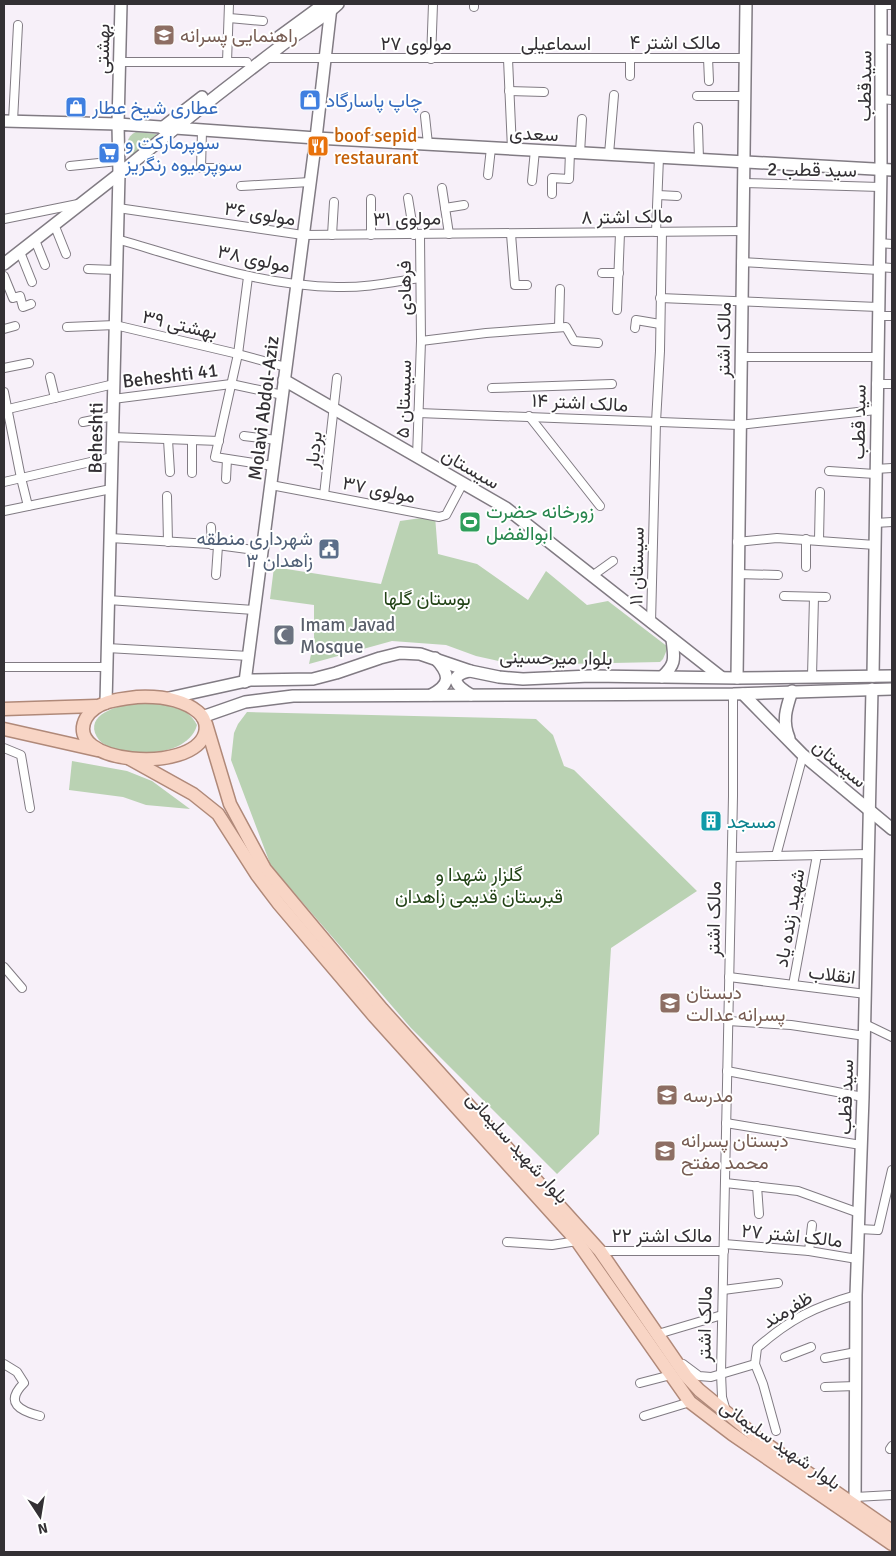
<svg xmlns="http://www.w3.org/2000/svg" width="896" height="1556" viewBox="0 0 896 1556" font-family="Signika,Vazirmatn,sans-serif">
<rect width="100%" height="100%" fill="#f7f0f9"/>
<g fill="#bad2b3">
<path d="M 136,132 L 156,134 L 157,138 L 131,156 C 125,147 126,136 136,132 Z"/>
<path d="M 435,516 L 438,554 L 477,564 L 528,600 L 546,571 L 587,605 L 608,601 L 668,647 L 663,659 L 660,662 L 517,665 L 476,656 L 446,645 L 392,641 L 309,664 L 314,640 L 314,605 L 270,599 L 274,567 L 381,584 L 400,521 Z"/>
<path d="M 136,703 C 158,703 186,703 197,725 C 188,758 129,757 105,745 C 100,742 97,738 95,733 C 88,712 122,705 136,703 Z"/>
<path d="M 247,712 L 536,719 L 553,735 L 564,766 L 574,770 L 697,891 L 611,948 L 599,1134 L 557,1174 L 411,1028 L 271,866 L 231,760 L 234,733 L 238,724 Z"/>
<path d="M 72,761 L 127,771 L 152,781 L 190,809 L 146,805 L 123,797 L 69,790 Z"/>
</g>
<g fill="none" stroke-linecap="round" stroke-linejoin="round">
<g stroke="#817b83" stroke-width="10">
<g id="street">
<path d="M 881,5 L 892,5"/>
<path d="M 474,7 L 474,4"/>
<path d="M 229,18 L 263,21"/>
<path d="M 882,39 L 892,40"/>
<path d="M 265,58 L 745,58"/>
<path d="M 708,58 L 709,81"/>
<path d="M 431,59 L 433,4"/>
<path d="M 508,59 L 512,149"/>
<path d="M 630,59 L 630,76"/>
<path d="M 120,62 L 247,62"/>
<path d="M 227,62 L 229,4"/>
<path d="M 509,91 L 544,92"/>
<path d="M 697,96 L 745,96"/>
<path d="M 881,99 L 892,100"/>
<path d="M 425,116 L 428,144"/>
<path d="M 13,121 L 18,25"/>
<path d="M 698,127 L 699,159"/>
<path d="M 202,131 L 201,168 L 223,168"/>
<path d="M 580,153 L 582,119"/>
<path d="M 609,154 L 614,95"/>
<path d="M 70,166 L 118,161"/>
<path d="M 488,175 L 491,148"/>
<path d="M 532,181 L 535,150"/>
<path d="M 743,183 L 880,187"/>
<path d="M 241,186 L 310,182"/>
<path d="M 442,188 L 449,234"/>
<path d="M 552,194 L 552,178 L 569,179 L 570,152"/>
<path d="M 658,195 L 677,196"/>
<path d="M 408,198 L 414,235"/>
<path d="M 118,208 L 303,235 L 744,231"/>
<path d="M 445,208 L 464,205"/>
<path d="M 4,219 L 78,204"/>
<path d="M 54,224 L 66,254"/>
<path d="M 656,232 L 659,157"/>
<path d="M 511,234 L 515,285 L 527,285"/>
<path d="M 332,235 L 334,202"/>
<path d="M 371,235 L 371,199"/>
<path d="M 117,239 C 189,260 261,286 337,287 C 365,288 393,282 420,278"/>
<path d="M 35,240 L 45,265"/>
<path d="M 879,243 L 892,244"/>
<path d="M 20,252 L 32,282"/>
<path d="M 741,262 L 879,270"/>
<path d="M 879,267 L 892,268"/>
<path d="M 88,269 L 116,270"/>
<path d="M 602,273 L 619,273"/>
<path d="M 4,276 L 13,298 L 20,296 L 23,307 L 31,304"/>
<path d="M 248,277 L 238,354 L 215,457 L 273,466"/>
<path d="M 660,298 L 878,307"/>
<path d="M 617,310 L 620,233"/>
<path d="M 878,316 L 892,316"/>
<path d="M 67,327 L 115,325 L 238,354 L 286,367"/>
<path d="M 559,327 L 560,289"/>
<path d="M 635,328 L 636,320 L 660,324"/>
<path d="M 4,329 L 15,326"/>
<path d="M 421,341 L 486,333 L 566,327 L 574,341 L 598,343"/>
<path d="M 741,357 L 877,357"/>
<path d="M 4,368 L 29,363"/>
<path d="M 50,377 L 55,398"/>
<path d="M 876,384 L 892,384"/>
<path d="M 492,388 L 612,384"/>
<path d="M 4,392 L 21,478 L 28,506"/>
<path d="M 113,399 L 231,384 L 283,395"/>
<path d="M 4,410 L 114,384"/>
<path d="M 418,413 L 739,425 L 876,410"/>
<path d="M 529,416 L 600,506"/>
<path d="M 83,422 L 113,416"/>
<path d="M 244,436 L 277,440"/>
<path d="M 112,437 L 219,441"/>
<path d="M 168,440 L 170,472"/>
<path d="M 192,440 L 192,473"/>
<path d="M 417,457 L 421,341 L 420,235"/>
<path d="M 875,469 L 892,468"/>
<path d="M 829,471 L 875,474"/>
<path d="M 226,479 L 227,459"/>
<path d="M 4,482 L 112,457"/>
<path d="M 271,485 L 439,517 L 446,515 L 463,483"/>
<path d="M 324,495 L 337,378"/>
<path d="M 167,496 L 168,542"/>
<path d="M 4,511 L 111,489"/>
<path d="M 875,523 L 892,522"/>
<path d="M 211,527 L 212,545"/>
<path d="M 110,538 L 210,544 L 262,551"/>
<path d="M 806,539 L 806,567"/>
<path d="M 819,540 L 820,492"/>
<path d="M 737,542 L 777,538 L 875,545"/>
<path d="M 737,574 L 778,575"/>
<path d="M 216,575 L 218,546"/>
<path d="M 592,576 L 613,561"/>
<path d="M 784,596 L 826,597"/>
<path d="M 108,600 L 254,610"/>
<path d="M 651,623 L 656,422 L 660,351 L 662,232"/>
<path d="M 107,648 L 249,656"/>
<path d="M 4,667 L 107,667"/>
<path d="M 812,676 L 814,597"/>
<path d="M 4,748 L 21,755 L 30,808"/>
<path d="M 776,856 L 803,755"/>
<path d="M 732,857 L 869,854"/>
<path d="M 4,967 L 22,988"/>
<path d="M 729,977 L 866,994"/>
<path d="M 793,985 L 817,855"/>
<path d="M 728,1021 L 791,1025 L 865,1036"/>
<path d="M 865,1024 L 892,1037"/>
<path d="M 727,1071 L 863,1097"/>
<path d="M 726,1123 L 861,1145"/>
<path d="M 725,1183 L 798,1191 L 859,1213"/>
<path d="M 757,1186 L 759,1214"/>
<path d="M 859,1229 L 878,1230 L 892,1170"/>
<path d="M 507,1242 L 552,1245 L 577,1241"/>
<path d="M 724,1244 L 809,1251 L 857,1259"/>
<path d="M 600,1251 L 724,1251"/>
<path d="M 809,1251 L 812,1225"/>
<path d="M 723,1290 L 778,1283"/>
<path d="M 658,1334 L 722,1315"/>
<path d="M 785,1357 L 811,1347"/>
<path d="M 825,1358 L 856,1352"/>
<path d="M 4,1364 L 17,1372 L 24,1383 C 4,1403 20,1411 40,1416"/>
<path d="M 683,1364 L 699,1376 L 711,1377 L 755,1364 L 757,1348 C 790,1319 814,1307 856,1295"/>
<path d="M 755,1364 L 763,1384 L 776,1431"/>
<path d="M 640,1383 L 671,1375"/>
<path d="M 825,1387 L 856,1386"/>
<path d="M 726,1411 L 722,1397 L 721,1373 L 733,796 L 733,694"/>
<path d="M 644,1416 L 690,1402"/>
<path d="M 890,1449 L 892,1446"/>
<path d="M 855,1497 L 892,1495"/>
</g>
</g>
<g stroke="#817b83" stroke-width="14">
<g id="secondary">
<path d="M 338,4 C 320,21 296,33 277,49 C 223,90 171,131 119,174 L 118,124 L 316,138 L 892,170"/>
<path d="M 279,37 L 324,4"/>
<path d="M 4,121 L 118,124 L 121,4"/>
<path d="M 162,128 L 202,97"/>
<path d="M 4,264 L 119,174"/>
<path d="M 284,380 L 506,508 L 721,677"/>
<path d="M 470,671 C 447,676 456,686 471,695"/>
<path d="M 873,676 L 881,169 L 881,4"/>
<path d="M 662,677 C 677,663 674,658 672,639"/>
<path d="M 737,678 L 746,4"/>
<path d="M 245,682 L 316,138 L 331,7"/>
<path d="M 743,694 L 803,755 L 892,829"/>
<path d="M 431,695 C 452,684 450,674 435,658"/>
<path d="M 169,698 L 251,680 L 313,679 L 336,673 L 380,658 L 400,653 L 420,654 L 470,671 L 499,677 L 523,679 L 590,676 L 737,678 L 892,676"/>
<path d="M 106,703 L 119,174"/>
<path d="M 202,717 L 245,702 L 293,696 L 733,694 L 892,689"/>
<path d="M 789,738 C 782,721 786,709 792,691"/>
<path d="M 855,1505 L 856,1295 L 863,1097 L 872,689"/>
</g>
</g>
<g stroke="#b08979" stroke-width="15">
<g id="primary">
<path d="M 137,697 C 158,696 181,698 198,712 C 204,717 207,725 205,733 C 193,775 61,764 86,718 C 96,701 119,699 137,697 Z"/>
<path d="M 4,709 L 96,706"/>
<path d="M 206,724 L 230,804 L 265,869 L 382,1009 L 600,1251 L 686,1376 L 699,1390 L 759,1439 L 892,1531"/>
<path d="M 4,729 L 97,750"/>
<path d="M 130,759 L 193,794 L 218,814 L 257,875 L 279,904 L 374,1016 L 577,1241 L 690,1402 L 732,1434 L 892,1544"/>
</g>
</g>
<use href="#street" stroke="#fff" stroke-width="8"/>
<use href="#secondary" stroke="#fff" stroke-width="11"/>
<use href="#primary" stroke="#f8d5c5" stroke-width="12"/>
</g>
<defs>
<g id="school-square" transform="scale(1.125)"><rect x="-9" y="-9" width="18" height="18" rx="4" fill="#8d6e63" stroke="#fff"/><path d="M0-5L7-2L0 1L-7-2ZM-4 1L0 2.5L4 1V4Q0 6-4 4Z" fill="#fff"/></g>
<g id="shop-square" transform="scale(1.125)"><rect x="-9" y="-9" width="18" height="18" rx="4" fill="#3f7fe0" stroke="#fff"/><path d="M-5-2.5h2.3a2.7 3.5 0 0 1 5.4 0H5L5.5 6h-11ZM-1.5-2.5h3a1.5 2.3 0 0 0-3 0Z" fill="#fff"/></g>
<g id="restaurant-square" transform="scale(1.125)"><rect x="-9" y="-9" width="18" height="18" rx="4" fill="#e8710a" stroke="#fff"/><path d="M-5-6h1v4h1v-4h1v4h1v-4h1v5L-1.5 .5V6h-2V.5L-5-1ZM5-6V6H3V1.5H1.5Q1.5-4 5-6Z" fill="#fff"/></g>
<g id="supermarket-square" transform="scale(1.125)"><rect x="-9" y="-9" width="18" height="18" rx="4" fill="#3f7fe0" stroke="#fff"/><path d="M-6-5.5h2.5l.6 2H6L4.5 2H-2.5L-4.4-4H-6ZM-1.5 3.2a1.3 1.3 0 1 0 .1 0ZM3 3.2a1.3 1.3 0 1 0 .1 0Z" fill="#fff"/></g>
<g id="stadium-square" transform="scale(1.125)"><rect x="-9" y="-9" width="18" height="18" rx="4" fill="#2e9e5b" stroke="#fff"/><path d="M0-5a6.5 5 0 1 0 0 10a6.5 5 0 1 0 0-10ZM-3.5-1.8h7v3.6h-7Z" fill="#fff"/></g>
<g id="civic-square" transform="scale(1.125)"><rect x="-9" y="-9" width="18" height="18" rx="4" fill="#5c6f8a" stroke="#fff"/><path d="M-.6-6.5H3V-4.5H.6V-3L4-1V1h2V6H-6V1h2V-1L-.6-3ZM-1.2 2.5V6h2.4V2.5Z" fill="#fff"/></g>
<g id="mosque-square" transform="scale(1.125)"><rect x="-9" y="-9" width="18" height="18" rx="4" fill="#6b7280" stroke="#fff"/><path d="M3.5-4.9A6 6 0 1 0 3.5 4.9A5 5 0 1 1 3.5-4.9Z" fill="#fff"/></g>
<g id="building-square" transform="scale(1.125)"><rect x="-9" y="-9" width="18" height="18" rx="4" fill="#0f9aa8" stroke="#fff"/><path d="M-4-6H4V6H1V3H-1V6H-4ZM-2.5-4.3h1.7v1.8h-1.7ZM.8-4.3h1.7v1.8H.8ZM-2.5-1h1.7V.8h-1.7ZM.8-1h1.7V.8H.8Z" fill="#fff"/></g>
</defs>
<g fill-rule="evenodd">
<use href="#school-square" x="164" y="35"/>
<use href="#shop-square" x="310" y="100"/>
<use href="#shop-square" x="76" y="107"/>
<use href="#restaurant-square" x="318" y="146"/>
<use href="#supermarket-square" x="109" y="153"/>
<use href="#stadium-square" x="470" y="522"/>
<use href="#civic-square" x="329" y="549"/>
<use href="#mosque-square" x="284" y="635"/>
<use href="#building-square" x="711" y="821"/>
<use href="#school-square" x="670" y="1003"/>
<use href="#school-square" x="667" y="1095"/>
<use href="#school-square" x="665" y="1151"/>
</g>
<g text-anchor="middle" stroke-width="4" stroke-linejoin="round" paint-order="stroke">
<g font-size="19" fill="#785e54" stroke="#fff" text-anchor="start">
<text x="180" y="42">راهنمایی پسرانه</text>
<text x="686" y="999">دبستان<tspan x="686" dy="22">پسرانه عدالت</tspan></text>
<text x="683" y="1102">مدرسه</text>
<text x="681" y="1147">دبستان پسرانه<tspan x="681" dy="22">محمد مفتح</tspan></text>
</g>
<g font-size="19" fill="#333034" stroke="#fff">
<text x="675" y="49">مالک اشتر ۴</text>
<text x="416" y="50">مولوی ۲۷</text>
<text x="556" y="50">اسماعیلی</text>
<text transform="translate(102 49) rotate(-89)" y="7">بهشتی</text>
<text transform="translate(864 86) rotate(-89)" y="7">سیدقطب</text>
<text transform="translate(534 133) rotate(3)" y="7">سعدی</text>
<text transform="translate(812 169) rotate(1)" y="7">سید قطب 2</text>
<text transform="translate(260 213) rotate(9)" y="7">مولوی ۳۶</text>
<text transform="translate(627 216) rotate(-1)" y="7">مالک اشتر ۸</text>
<text transform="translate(407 218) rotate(-1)" y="7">مولوی ۳۱</text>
<text transform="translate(254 258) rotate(12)" y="7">مولوی ۳۸</text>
<text transform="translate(404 288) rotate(-91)" y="7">فرهادی</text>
<text transform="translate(180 324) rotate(13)" y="7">بهشتی ۳۹</text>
<text transform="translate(723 340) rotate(-89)" y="7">مالک اشتر</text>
<text transform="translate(170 375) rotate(-7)" y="7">Beheshti 41</text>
<text transform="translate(403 399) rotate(-88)" y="7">سیستان ۵</text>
<text transform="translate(580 402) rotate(3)" y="7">مالک اشتر ۱۴</text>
<text transform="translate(263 408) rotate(-83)" y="7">Molavi Abdol-Aziz</text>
<text transform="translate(858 422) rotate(-89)" y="7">سید قطب</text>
<text transform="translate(95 438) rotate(-89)" y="7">Beheshti</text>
<text transform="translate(313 450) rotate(-84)" y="7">بردبار</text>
<text transform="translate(471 468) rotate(30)" y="7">سیستان</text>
<text transform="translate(379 489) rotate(11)" y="7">مولوی ۳۷</text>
<text transform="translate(636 566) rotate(-89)" y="7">سیستان ۱۱</text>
<text transform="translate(556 657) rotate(1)" y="7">بلوار میرحسینی</text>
<text transform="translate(840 763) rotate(40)" y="7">سیستان</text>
<text transform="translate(789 918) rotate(-80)" y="7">شهید زنده یاد</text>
<text transform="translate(713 919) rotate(-89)" y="7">مالک اشتر</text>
<text transform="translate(832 974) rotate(7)" y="7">انقلاب</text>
<text transform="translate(845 1097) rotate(-88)" y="7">سید قطب</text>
<text transform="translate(518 1147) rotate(48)" y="7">بلوار شهید سلیمانی</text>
<text x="662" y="1242">مالک اشتر ۲۲</text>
<text transform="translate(792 1235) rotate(6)" y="7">مالک اشتر ۲۷</text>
<text transform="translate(787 1309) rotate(-31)" y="7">ظفرمند</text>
<text transform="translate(704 1324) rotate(-89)" y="7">مالک اشتر</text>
<text transform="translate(781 1444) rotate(35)" y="7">بلوار شهید سلیمانی</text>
</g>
<g font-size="19" fill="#366cbe" stroke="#fff" text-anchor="start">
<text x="326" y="107">چاپ پاسارگاد</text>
<text x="92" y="114">عطاری شیخ عطار</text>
<text x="125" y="149">سوپرمارکت و<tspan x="125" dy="22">سوپرمیوه رنگریز</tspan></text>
</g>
<g font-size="19" fill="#c56008" stroke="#fff" text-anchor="start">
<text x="334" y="142">boof sepid<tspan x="334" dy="22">restaurant</tspan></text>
</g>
<g font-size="19" fill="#27864d" stroke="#fff" text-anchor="start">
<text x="486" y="518">زورخانه حضرت<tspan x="486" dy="22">ابوالفضل</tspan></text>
</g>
<g font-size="19" fill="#4e5e75" stroke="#fff" text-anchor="end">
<text x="313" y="545">شهرداری منطقه<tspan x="313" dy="22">۳ زاهدان</tspan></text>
</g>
<g font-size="19" fill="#224316" stroke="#fff">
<text x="427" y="605">بوستان گلها</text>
<text x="479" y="881">گلزار شهدا و<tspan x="479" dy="22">قبرستان قدیمی زاهدان</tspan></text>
</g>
<g font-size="19" fill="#5b616d" stroke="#fff" text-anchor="start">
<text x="300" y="631">Imam Javad<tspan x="300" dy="22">Mosque</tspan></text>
</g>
<g font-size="19" fill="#0d838f" stroke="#fff" text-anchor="start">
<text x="727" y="828">مسجد</text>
</g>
</g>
<rect width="896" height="1556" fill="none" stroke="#333034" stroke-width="10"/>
<g transform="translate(40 1516) rotate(168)" stroke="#ffffff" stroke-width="4" paint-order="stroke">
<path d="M0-4L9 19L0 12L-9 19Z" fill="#333034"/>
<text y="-8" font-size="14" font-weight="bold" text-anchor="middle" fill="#333034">N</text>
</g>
</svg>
